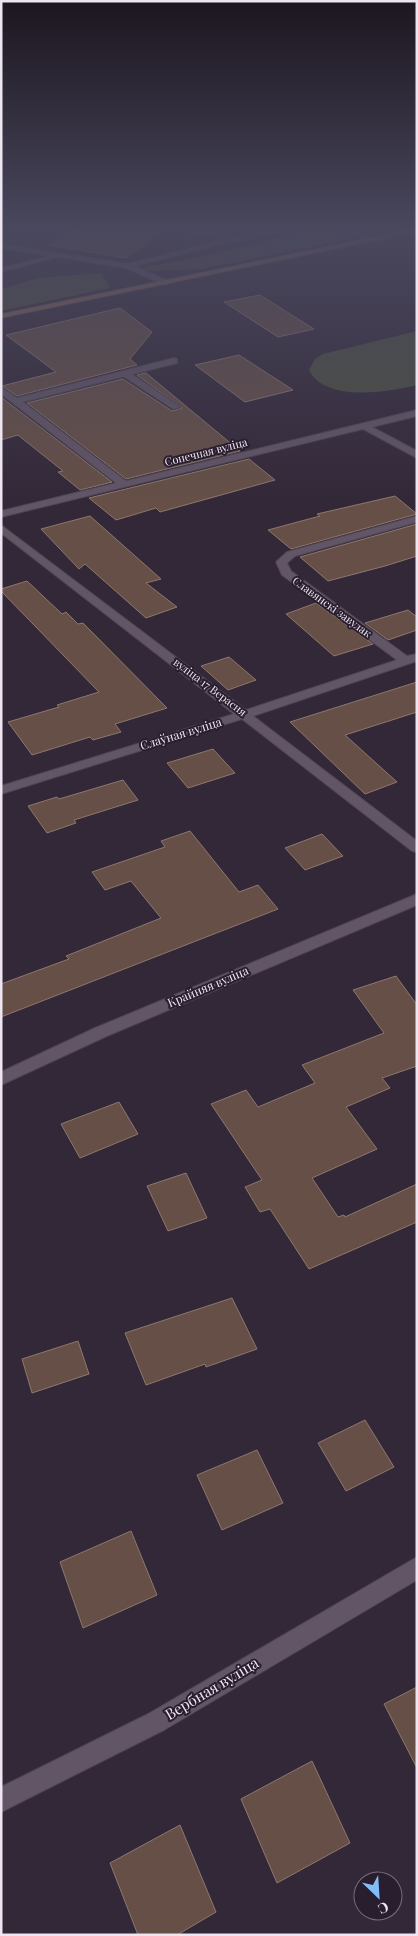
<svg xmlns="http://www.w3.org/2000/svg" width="418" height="1936" viewBox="0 0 418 1936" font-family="'Playfair Display',serif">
<rect width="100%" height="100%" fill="#332838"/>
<g fill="#4b4f3f">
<path d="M 324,228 L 351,239 L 202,269 L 149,271 L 143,267 C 204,259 264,240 324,228 Z"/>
<path d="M 101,273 L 110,288 L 1,311 L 1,289 L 38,278 Z"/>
<path d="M 417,331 L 417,385 C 389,392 325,403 309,370 L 315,359 L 323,354 Z"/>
</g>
<g fill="#654f47" stroke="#8e776e">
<path d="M 80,227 L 163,227 L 165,229 L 126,258 L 49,245 Z"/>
<path d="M 260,295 L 314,329 L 278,337 L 224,302 Z"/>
<path d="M 120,308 L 152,332 L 130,359 L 137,365 L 17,396 L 2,386 L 56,372 L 6,335 Z"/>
<path d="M 239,355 L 293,390 L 245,402 L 195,365 Z"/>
<path d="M 146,373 L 240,451 L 126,479 L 27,403 L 123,379 L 172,411 L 182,408 L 137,375 Z"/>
<path d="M 1,397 L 112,482 L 80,490 L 58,472 L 63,471 L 18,435 L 1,440 Z"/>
<path d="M 249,459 L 275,480 L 160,512 L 156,508 L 116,520 L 89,498 Z"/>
<path d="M 395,496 L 417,514 L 291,549 L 268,530 L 320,516 L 317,514 Z"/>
<path d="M 90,516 L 161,579 L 146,583 L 177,607 L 146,618 L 85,564 L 79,569 L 41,529 Z"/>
<path d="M 417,524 L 417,556 L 385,566 L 328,581 L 300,557 Z"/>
<path d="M 27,581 L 62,614 L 66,612 L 78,624 L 83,623 L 167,708 L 115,724 L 121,732 L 93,740 L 90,737 L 32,755 L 8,722 L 59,707 L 57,705 L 99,692 L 1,591 L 1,589 Z"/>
<path d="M 316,603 L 373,644 L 334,656 L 286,614 Z"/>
<path d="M 408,610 L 417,617 L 417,630 L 388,640 L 365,623 Z"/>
<path d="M 229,657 L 256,680 L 228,690 L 201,666 Z"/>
<path d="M 417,682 L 417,712 L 345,735 L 397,782 L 365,794 L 290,722 Z"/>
<path d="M 213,749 L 235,773 L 188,788 L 167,763 Z"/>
<path d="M 123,780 L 138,800 L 74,820 L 76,823 L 47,833 L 28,806 L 57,797 L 59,799 Z"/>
<path d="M 190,831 L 239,892 L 258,885 L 278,909 L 1,1017 L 1,984 L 69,959 L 66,956 L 161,918 L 131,881 L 105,890 L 92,872 L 165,847 L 161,841 Z"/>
<path d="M 322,834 L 343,856 L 305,870 L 285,848 Z"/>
<path d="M 396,976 L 417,1005 L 417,1066 L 382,1078 L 390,1088 L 346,1107 L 377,1149 L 312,1178 L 338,1217 L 344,1215 L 345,1217 L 417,1184 L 417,1222 L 309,1269 L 270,1209 L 260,1212 L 245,1187 L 262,1180 L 211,1104 L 246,1090 L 258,1107 L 315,1083 L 302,1065 L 384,1033 L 353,990 Z"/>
<path d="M 119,1102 L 138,1134 L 80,1158 L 61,1124 Z"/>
<path d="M 186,1173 L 207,1218 L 168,1231 L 147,1186 Z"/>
<path d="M 232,1298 L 257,1349 L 206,1367 L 205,1364 L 146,1385 L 125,1333 Z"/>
<path d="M 78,1341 L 89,1374 L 32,1393 L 22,1359 Z"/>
<path d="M 365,1420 L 394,1467 L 346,1491 L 318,1443 Z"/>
<path d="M 257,1450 L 283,1503 L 222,1530 L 197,1475 Z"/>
<path d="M 131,1531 L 157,1595 L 83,1628 L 60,1562 Z"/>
<path d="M 417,1687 L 417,1768 L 384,1704 Z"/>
<path d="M 312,1761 L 350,1843 L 277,1883 L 241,1799 Z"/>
<path d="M 180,1825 L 216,1912 L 177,1935 L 138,1935 L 110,1863 Z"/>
</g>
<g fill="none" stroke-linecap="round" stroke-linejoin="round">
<g stroke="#4d4451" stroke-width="2">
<path id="lane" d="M 123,372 L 129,372 L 180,407 L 173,409 L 123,376 Z"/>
</g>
<g stroke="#4d4451" stroke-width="2">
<g id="street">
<path d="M 165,227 L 180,227 L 237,236 L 294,227 L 308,227 L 241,239 L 135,266 L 168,281 L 169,283 L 165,285 L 126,268 L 58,257 L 1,272 L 1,268 L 50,256 L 1,248 L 1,244 L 128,264 L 230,238 L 168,229 Z"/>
<path d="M 337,227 L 346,227 L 375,239 L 368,241 Z"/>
<path d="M 174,358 L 177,359 L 177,363 L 23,402 L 126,481 L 417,410 L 417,416 L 372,427 L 417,451 L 417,458 L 363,429 L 1,517 L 1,511 L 116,483 L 1,394 L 1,387 L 17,398 Z"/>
<path d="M 417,516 L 417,522 L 295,556 L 287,563 L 291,571 L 407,656 L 417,654 L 417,661 L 253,716 L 417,841 L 417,852 L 412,851 L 242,719 L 1,794 L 1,786 L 234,714 L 1,533 L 1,525 L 246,710 L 397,660 L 282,575 L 276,562 L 287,552 Z"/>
<path d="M 417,894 L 417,905 L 107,1036 L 1,1085 L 1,1072 L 95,1028 Z"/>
<path d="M 417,1557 L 417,1580 L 164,1730 L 1,1812 L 1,1787 L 148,1714 Z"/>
</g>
</g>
<g stroke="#4d4451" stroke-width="2">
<path id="secondary" d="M 417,228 L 417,232 L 1,318 L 1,314 Z"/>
</g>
<use href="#lane" fill="#615566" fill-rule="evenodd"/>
<use href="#street" fill="#615566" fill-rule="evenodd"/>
<use href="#secondary" fill="#8e6c55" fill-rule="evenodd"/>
</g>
<linearGradient id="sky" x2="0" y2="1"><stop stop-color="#1c161f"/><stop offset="0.46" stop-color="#4a485e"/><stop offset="1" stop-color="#4a485e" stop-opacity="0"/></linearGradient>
<rect width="418" height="498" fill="url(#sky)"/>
<g text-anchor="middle" stroke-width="4" stroke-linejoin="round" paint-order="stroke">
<g font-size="11" fill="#ede5f0" stroke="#291e2e">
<text transform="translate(206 452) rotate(-14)" y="4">Сонечная вуліца</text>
<text transform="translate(332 607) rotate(36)" y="4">Славянскі завулак</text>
<text transform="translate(210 687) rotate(37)" y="4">вуліца 17 Верасня</text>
</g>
<g font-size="12" fill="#ede5f0" stroke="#291e2e">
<text transform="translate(181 734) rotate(-17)" y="4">Слаўная вуліца</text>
<text transform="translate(208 987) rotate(-23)" y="4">Крайняя вуліца</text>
</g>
<g font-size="15" fill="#ede5f0" stroke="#291e2e">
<text transform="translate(212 1689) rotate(-31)" y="5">Вербная вуліца</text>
</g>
</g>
<rect width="418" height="1936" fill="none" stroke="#ede5f0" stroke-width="5"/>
<g transform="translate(378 1896) rotate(155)"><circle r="24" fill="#291e2e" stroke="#776e7c"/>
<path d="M0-4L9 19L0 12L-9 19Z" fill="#80bdfa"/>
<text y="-8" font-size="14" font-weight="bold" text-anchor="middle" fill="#ede5f0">С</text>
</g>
</svg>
